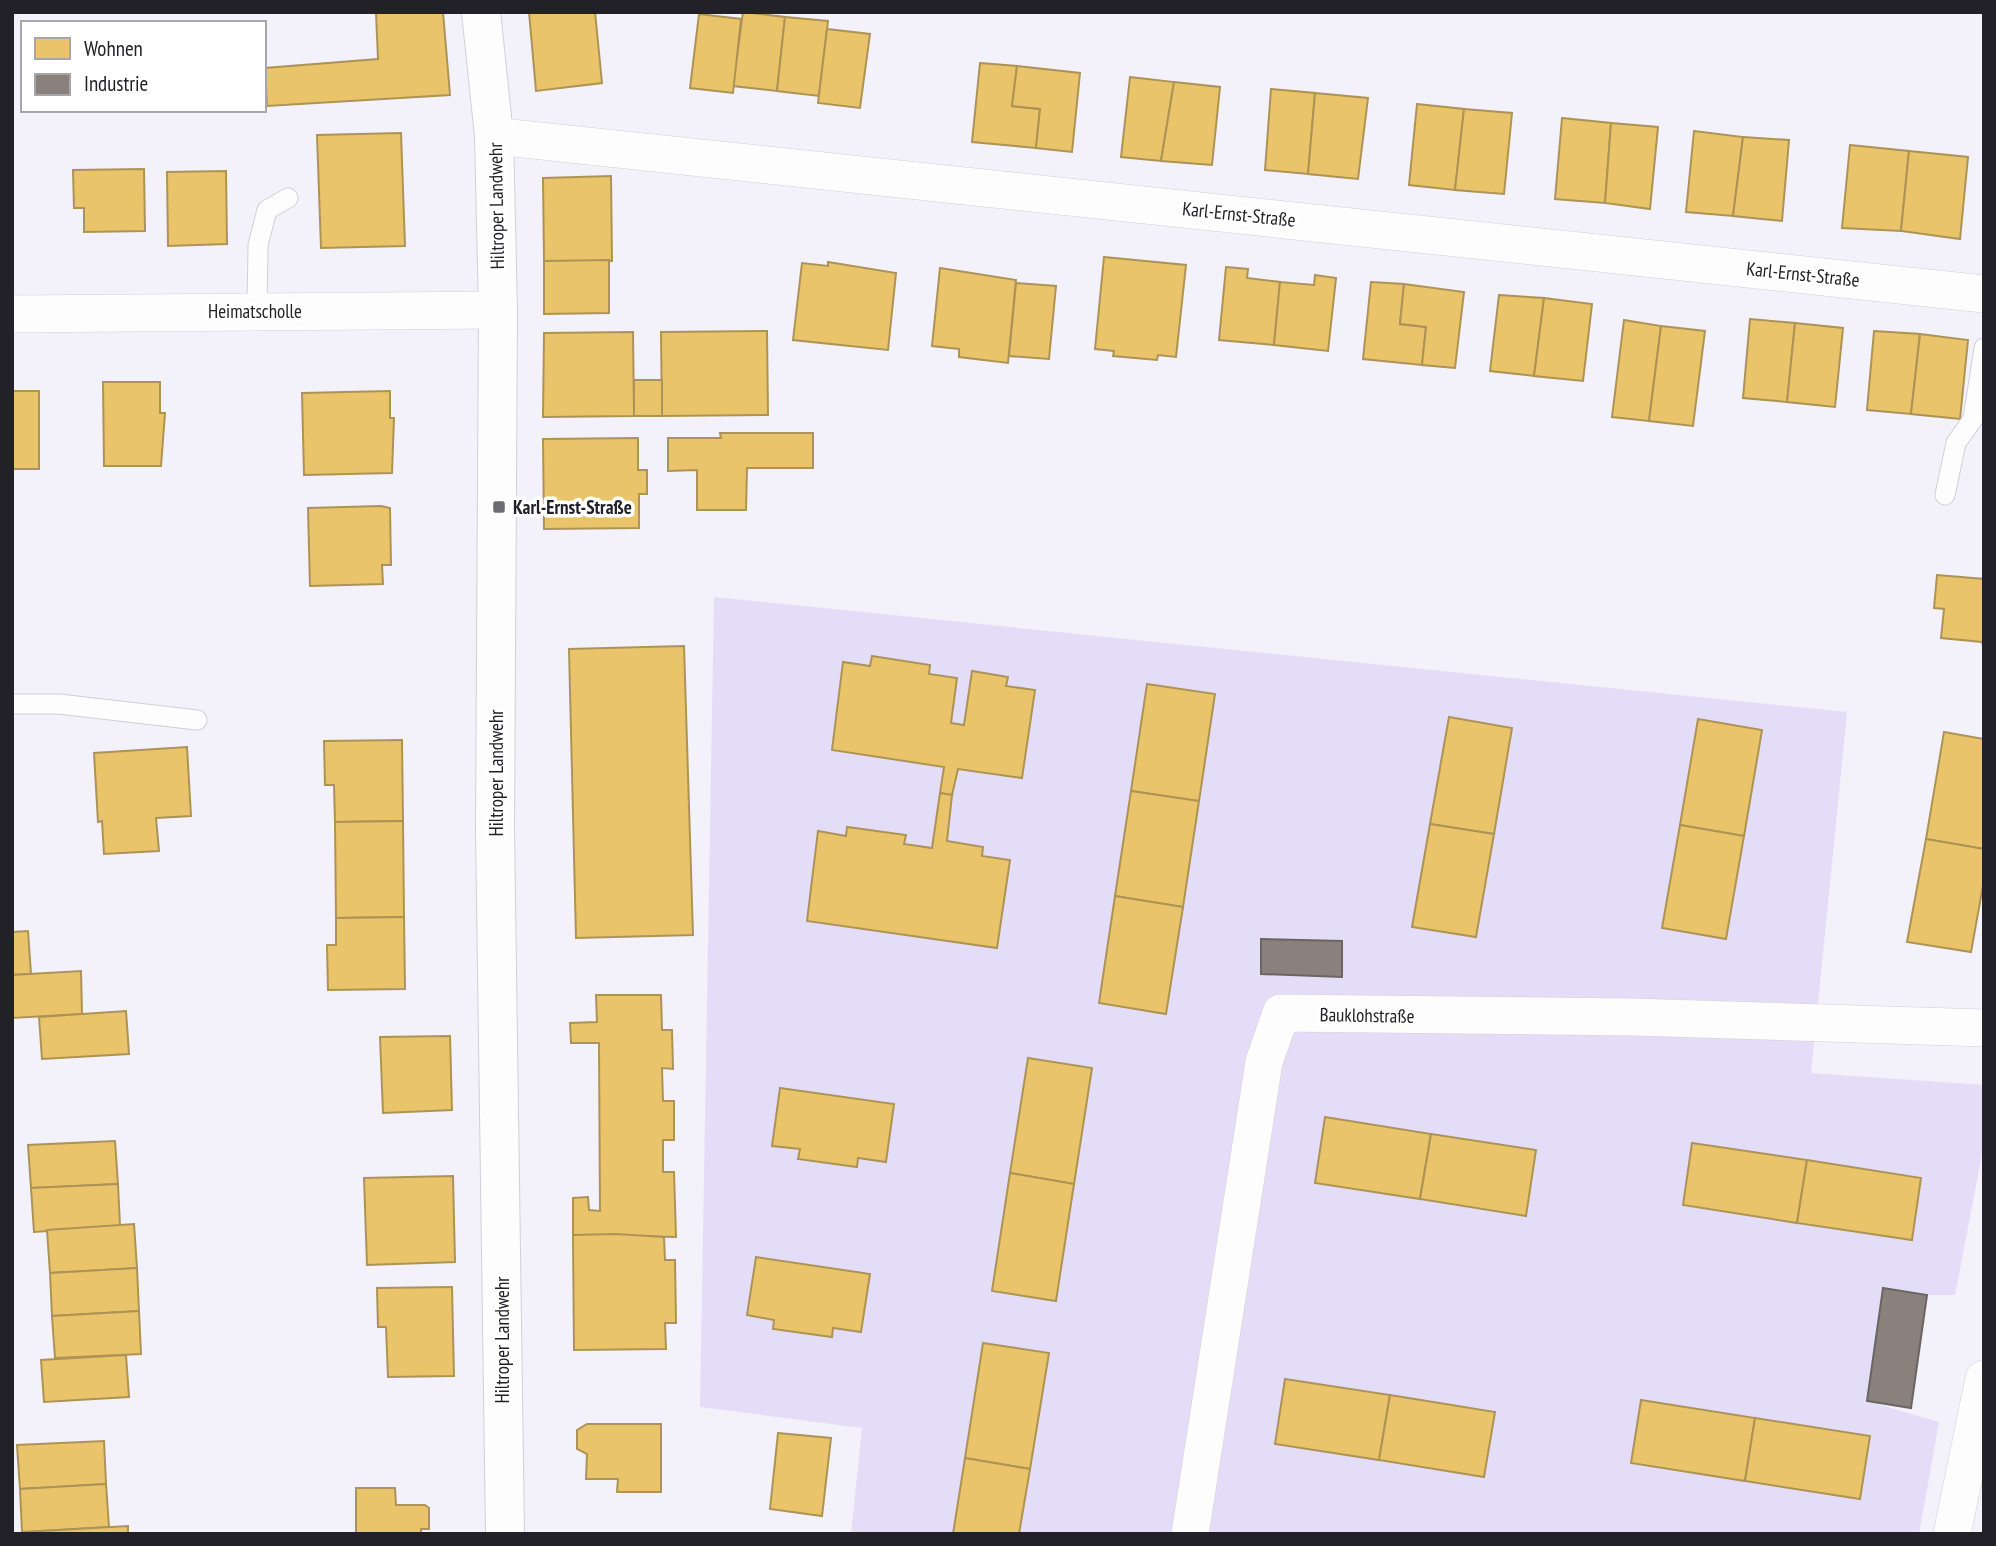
<svg xmlns="http://www.w3.org/2000/svg" width="1996" height="1546" viewBox="0 0 1996 1546" font-family="'PT Sans Narrow',sans-serif">
<rect width="100%" height="100%" fill="#f3f1fa"/>
<path fill="#e4ddf8" d="M 714,597 L 1847,712 L 1811,1073 L 1984,1085 L 1984,1144 L 1955,1295 L 1927,1295 L 1883,1289 L 1867,1401 L 1939,1422 L 1919,1534 L 851,1534 L 862,1428 L 700,1407 Z"/>
<g fill="#e9c46a" stroke="#ae9356" stroke-width="2">
<path d="M 443,12 L 450,95 L 267,106 L 265,68 L 378,59 L 376,13 Z"/>
<path d="M 529,12 L 595,12 L 602,83 L 536,91 Z"/>
<path d="M 743,12 L 785,17 L 777,91 L 733,86 Z"/>
<path d="M 699,14 L 741,19 L 733,93 L 690,88 Z"/>
<path d="M 785,17 L 828,21 L 819,96 L 777,91 Z"/>
<path d="M 827,29 L 870,34 L 860,108 L 818,103 Z"/>
<path d="M 980,63 L 1017,66 L 1012,106 L 1040,109 L 1036,148 L 972,142 Z"/>
<path d="M 1017,66 L 1080,73 L 1072,152 L 1036,148 L 1040,109 L 1012,106 Z"/>
<path d="M 1130,77 L 1174,82 L 1161,161 L 1121,157 Z"/>
<path d="M 1174,82 L 1220,87 L 1212,165 L 1161,161 Z"/>
<path d="M 1271,89 L 1315,93 L 1308,174 L 1265,170 Z"/>
<path d="M 1315,93 L 1368,98 L 1358,179 L 1308,174 Z"/>
<path d="M 1417,104 L 1464,109 L 1455,190 L 1409,185 Z"/>
<path d="M 1464,109 L 1512,113 L 1504,194 L 1455,190 Z"/>
<path d="M 1562,118 L 1611,123 L 1605,203 L 1555,199 Z"/>
<path d="M 1611,123 L 1658,127 L 1650,209 L 1605,203 Z"/>
<path d="M 1694,131 L 1743,137 L 1733,216 L 1686,212 Z"/>
<path d="M 401,133 L 405,246 L 321,248 L 317,135 Z"/>
<path d="M 1743,137 L 1789,140 L 1782,221 L 1733,216 Z"/>
<path d="M 1850,145 L 1909,151 L 1901,231 L 1842,228 Z"/>
<path d="M 1909,151 L 1968,157 L 1960,239 L 1901,231 Z"/>
<path d="M 144,169 L 145,231 L 84,232 L 84,208 L 74,208 L 73,170 Z"/>
<path d="M 226,171 L 227,244 L 168,246 L 167,172 Z"/>
<path d="M 611,176 L 612,261 L 544,261 L 543,178 Z"/>
<path d="M 1104,257 L 1186,265 L 1176,357 L 1158,355 L 1157,360 L 1113,356 L 1114,351 L 1095,349 Z"/>
<path d="M 609,260 L 609,313 L 544,314 L 544,261 Z"/>
<path d="M 828,262 L 896,273 L 888,350 L 793,340 L 802,263 L 828,266 Z"/>
<path d="M 1226,267 L 1248,269 L 1247,278 L 1280,282 L 1274,345 L 1219,340 Z"/>
<path d="M 940,268 L 1016,280 L 1008,363 L 959,357 L 959,349 L 932,346 Z"/>
<path d="M 1315,275 L 1336,278 L 1328,351 L 1274,345 L 1280,282 L 1314,285 Z"/>
<path d="M 1371,282 L 1404,284 L 1400,324 L 1426,327 L 1422,365 L 1363,359 Z"/>
<path d="M 1016,283 L 1056,286 L 1049,359 L 1009,356 Z"/>
<path d="M 1404,284 L 1464,292 L 1455,368 L 1422,365 L 1426,327 L 1400,324 Z"/>
<path d="M 1499,295 L 1544,298 L 1534,376 L 1490,371 Z"/>
<path d="M 1544,298 L 1592,304 L 1583,381 L 1534,376 Z"/>
<path d="M 1750,319 L 1795,323 L 1787,402 L 1743,398 Z"/>
<path d="M 1624,320 L 1661,326 L 1649,421 L 1612,417 Z"/>
<path d="M 1795,323 L 1843,328 L 1835,407 L 1787,402 Z"/>
<path d="M 1661,326 L 1705,331 L 1693,426 L 1649,421 Z"/>
<path d="M 767,331 L 768,415 L 662,416 L 661,332 Z"/>
<path d="M 1874,331 L 1920,334 L 1911,414 L 1867,410 Z"/>
<path d="M 633,332 L 634,416 L 543,417 L 544,333 Z"/>
<path d="M 1920,334 L 1968,340 L 1960,419 L 1911,414 Z"/>
<rect x="634" y="380" width="28" height="36"/>
<path d="M 103,382 L 160,382 L 160,413 L 165,413 L 161,466 L 104,466 Z"/>
<rect x="12" y="391" width="27" height="78"/>
<path d="M 390,391 L 390,418 L 394,418 L 392,473 L 304,475 L 302,393 Z"/>
<path d="M 720,433 L 813,433 L 813,468 L 747,468 L 746,510 L 697,510 L 697,470 L 668,471 L 668,438 L 721,438 Z"/>
<path d="M 638,438 L 638,470 L 647,470 L 647,494 L 639,494 L 639,528 L 544,529 L 543,439 Z"/>
<path d="M 381,506 L 390,508 L 391,565 L 382,565 L 383,584 L 310,586 L 308,508 Z"/>
<path d="M 1937,575 L 1984,579 L 1984,649 L 1982,642 L 1941,638 L 1944,609 L 1934,608 Z"/>
<path d="M 684,646 L 693,935 L 576,938 L 569,649 Z"/>
<path d="M 872,656 L 930,665 L 929,674 L 957,678 L 951,723 L 964,725 L 972,671 L 1008,677 L 1006,686 L 1035,690 L 1022,778 L 958,769 L 952,795 L 940,793 L 944,767 L 832,750 L 843,662 L 870,666 Z"/>
<path d="M 1147,684 L 1215,694 L 1199,801 L 1131,791 Z"/>
<path d="M 1449,717 L 1512,728 L 1494,834 L 1430,824 Z"/>
<path d="M 1698,719 L 1762,730 L 1744,836 L 1680,825 Z"/>
<path d="M 1944,732 L 1984,739 L 1984,849 L 1926,839 Z"/>
<path d="M 402,740 L 403,821 L 335,822 L 334,785 L 325,785 L 324,741 Z"/>
<path d="M 187,747 L 191,816 L 156,818 L 159,851 L 104,854 L 102,821 L 98,822 L 94,753 Z"/>
<path d="M 1131,791 L 1199,801 L 1183,907 L 1115,896 Z"/>
<path d="M 940,793 L 952,795 L 947,841 L 983,847 L 982,856 L 1010,860 L 997,948 L 807,921 L 818,831 L 846,836 L 847,827 L 906,835 L 904,844 L 932,848 Z"/>
<path d="M 403,821 L 404,917 L 336,918 L 335,822 Z"/>
<path d="M 1430,824 L 1494,834 L 1476,937 L 1412,927 Z"/>
<path d="M 1680,825 L 1744,836 L 1726,939 L 1662,928 Z"/>
<path d="M 1926,839 L 1984,849 L 1984,880 L 1971,952 L 1907,942 Z"/>
<path d="M 1115,896 L 1183,907 L 1166,1014 L 1099,1003 Z"/>
<path d="M 404,917 L 405,989 L 328,990 L 327,945 L 336,945 L 336,918 Z"/>
<path d="M 28,931 L 31,974 L 12,975 L 12,932 Z"/>
<path d="M 81,971 L 82,1014 L 12,1018 L 12,975 Z"/>
<path d="M 596,995 L 661,995 L 662,1030 L 672,1030 L 673,1069 L 662,1068 L 663,1101 L 674,1101 L 674,1140 L 663,1140 L 663,1172 L 674,1172 L 676,1237 L 573,1235 L 573,1198 L 588,1197 L 589,1210 L 600,1211 L 599,1043 L 571,1043 L 570,1023 L 597,1022 Z"/>
<path d="M 126,1011 L 129,1054 L 42,1059 L 39,1017 Z"/>
<path d="M 450,1036 L 452,1110 L 383,1113 L 380,1037 Z"/>
<path d="M 1028,1058 L 1092,1068 L 1074,1184 L 1010,1173 Z"/>
<path d="M 780,1088 L 894,1104 L 886,1162 L 858,1158 L 857,1167 L 798,1159 L 800,1149 L 772,1146 Z"/>
<path d="M 1325,1117 L 1431,1134 L 1420,1199 L 1315,1183 Z"/>
<path d="M 1431,1134 L 1536,1150 L 1526,1216 L 1420,1199 Z"/>
<path d="M 115,1141 L 118,1184 L 31,1188 L 28,1145 Z"/>
<path d="M 1692,1143 L 1807,1160 L 1797,1223 L 1683,1205 Z"/>
<path d="M 1807,1160 L 1921,1178 L 1912,1240 L 1797,1223 Z"/>
<path d="M 1010,1173 L 1074,1184 L 1056,1301 L 992,1291 Z"/>
<path d="M 453,1176 L 455,1262 L 367,1265 L 364,1178 Z"/>
<path d="M 118,1184 L 120,1226 L 34,1232 L 31,1188 Z"/>
<path d="M 134,1224 L 137,1268 L 50,1273 L 47,1230 Z"/>
<path d="M 616,1234 L 664,1237 L 665,1260 L 675,1260 L 676,1323 L 665,1323 L 666,1349 L 574,1350 L 573,1235 Z"/>
<path d="M 756,1257 L 870,1274 L 861,1332 L 833,1328 L 832,1337 L 773,1329 L 774,1320 L 747,1315 Z"/>
<path d="M 137,1268 L 139,1311 L 52,1316 L 50,1273 Z"/>
<path d="M 452,1287 L 454,1376 L 388,1377 L 386,1327 L 378,1327 L 377,1288 Z"/>
<path d="M 139,1311 L 141,1354 L 55,1358 L 52,1316 Z"/>
<path d="M 983,1343 L 1049,1353 L 1030,1469 L 965,1458 Z"/>
<path d="M 126,1355 L 129,1397 L 44,1402 L 41,1360 Z"/>
<path d="M 1285,1379 L 1390,1395 L 1379,1460 L 1275,1444 Z"/>
<path d="M 1390,1395 L 1495,1412 L 1484,1477 L 1379,1460 Z"/>
<path d="M 1641,1400 L 1755,1418 L 1745,1481 L 1631,1463 Z"/>
<path d="M 1755,1418 L 1870,1436 L 1860,1499 L 1745,1481 Z"/>
<path d="M 587,1424 L 661,1424 L 661,1492 L 617,1492 L 618,1479 L 586,1479 L 587,1454 L 577,1449 L 577,1430 Z"/>
<path d="M 778,1433 L 831,1438 L 822,1516 L 770,1509 Z"/>
<path d="M 104,1441 L 106,1484 L 20,1489 L 17,1445 Z"/>
<path d="M 965,1458 L 1030,1469 L 1019,1534 L 953,1534 Z"/>
<path d="M 106,1484 L 109,1527 L 22,1532 L 20,1489 Z"/>
<path d="M 356,1488 L 395,1488 L 396,1505 L 425,1505 L 429,1508 L 429,1529 L 421,1529 L 421,1534 L 356,1534 Z"/>
<path d="M 128,1526 L 128,1534 L 42,1534 L 42,1531 Z"/>
</g>
<g fill="#8a817c" stroke="#6b6463" stroke-width="2">
<path d="M 1261,939 L 1342,941 L 1342,977 L 1261,974 Z"/>
<path d="M 1883,1288 L 1927,1295 L 1911,1408 L 1867,1401 Z"/>
</g>
<g fill="none" stroke-linecap="round" stroke-linejoin="round">
<g stroke="#d1cfd7" stroke-width="21">
<g id="lane">
<path d="M 257,311 L 258,245 L 267,210 L 288,198"/>
<path d="M 1945,495 L 1956,443 L 1973,419 L 1984,348"/>
<path d="M 12,704 L 59,704 L 197,720"/>
</g>
</g>
<g stroke="#d1cfd7" stroke-width="38">
<g id="street">
<path d="M 494,136 L 1984,294"/>
<path d="M 12,314 L 498,310"/>
<path d="M 1190,1534 L 1264,1062 L 1281,1013 L 1633,1017 L 1984,1028"/>
<path d="M 1952,1534 L 1984,1379"/>
</g>
</g>
<g stroke="#d1cfd7" stroke-width="40">
<path id="secondary" d="M 481,12 L 494,136 L 498,310 L 495,829 L 505,1534"/>
</g>
<use href="#lane" stroke="#fdfdfe" stroke-width="19"/>
<use href="#street" stroke="#fdfdfe" stroke-width="37"/>
<use href="#secondary" stroke="#fdfdfe" stroke-width="38"/>
</g>
<rect fill="#6c6a72" stroke="#fff" stroke-width="2.5" x="492" y="500" width="14" height="14" rx="3.5"/>
<g text-anchor="middle" stroke-width="7" stroke-linejoin="round" paint-order="stroke">
<g font-size="19" fill="#232128" stroke="#fff">
<text transform="translate(496 206) rotate(-91)" y="7">Hiltroper Landwehr</text>
<text transform="translate(1239 214) rotate(6)" y="7">Karl-Ernst-Straße</text>
<text transform="translate(1803 274) rotate(6)" y="7">Karl-Ernst-Straße</text>
<text x="255" y="318">Heimatscholle</text>
<text transform="translate(496 773) rotate(-90)" y="7">Hiltroper Landwehr</text>
<text transform="translate(1367 1015) rotate(1)" y="7">Bauklohstraße</text>
<text transform="translate(502 1340) rotate(-90)" y="7">Hiltroper Landwehr</text>
</g>
<g font-size="19" font-weight="bold" fill="#232128" stroke="#fff" text-anchor="start">
<text x="513" y="514">Karl-Ernst-Straße</text>
</g>
</g>
<rect width="1996" height="1546" fill="none" stroke="#232128" stroke-width="28"/>
<rect x="21" y="21" width="245" height="91" fill="#ffffff" stroke="#a7a6a9" stroke-width="2"/>
<rect x="35" y="38" width="35" height="21" fill="#e9c46a" stroke="#a7a6a9" stroke-width="2"/>
<text x="84" y="56" font-size="21" fill="#232128">Wohnen</text>
<rect x="35" y="74" width="35" height="21" fill="#8a817c" stroke="#a7a6a9" stroke-width="2"/>
<text x="84" y="91" font-size="21" fill="#232128">Industrie</text>
</svg>
